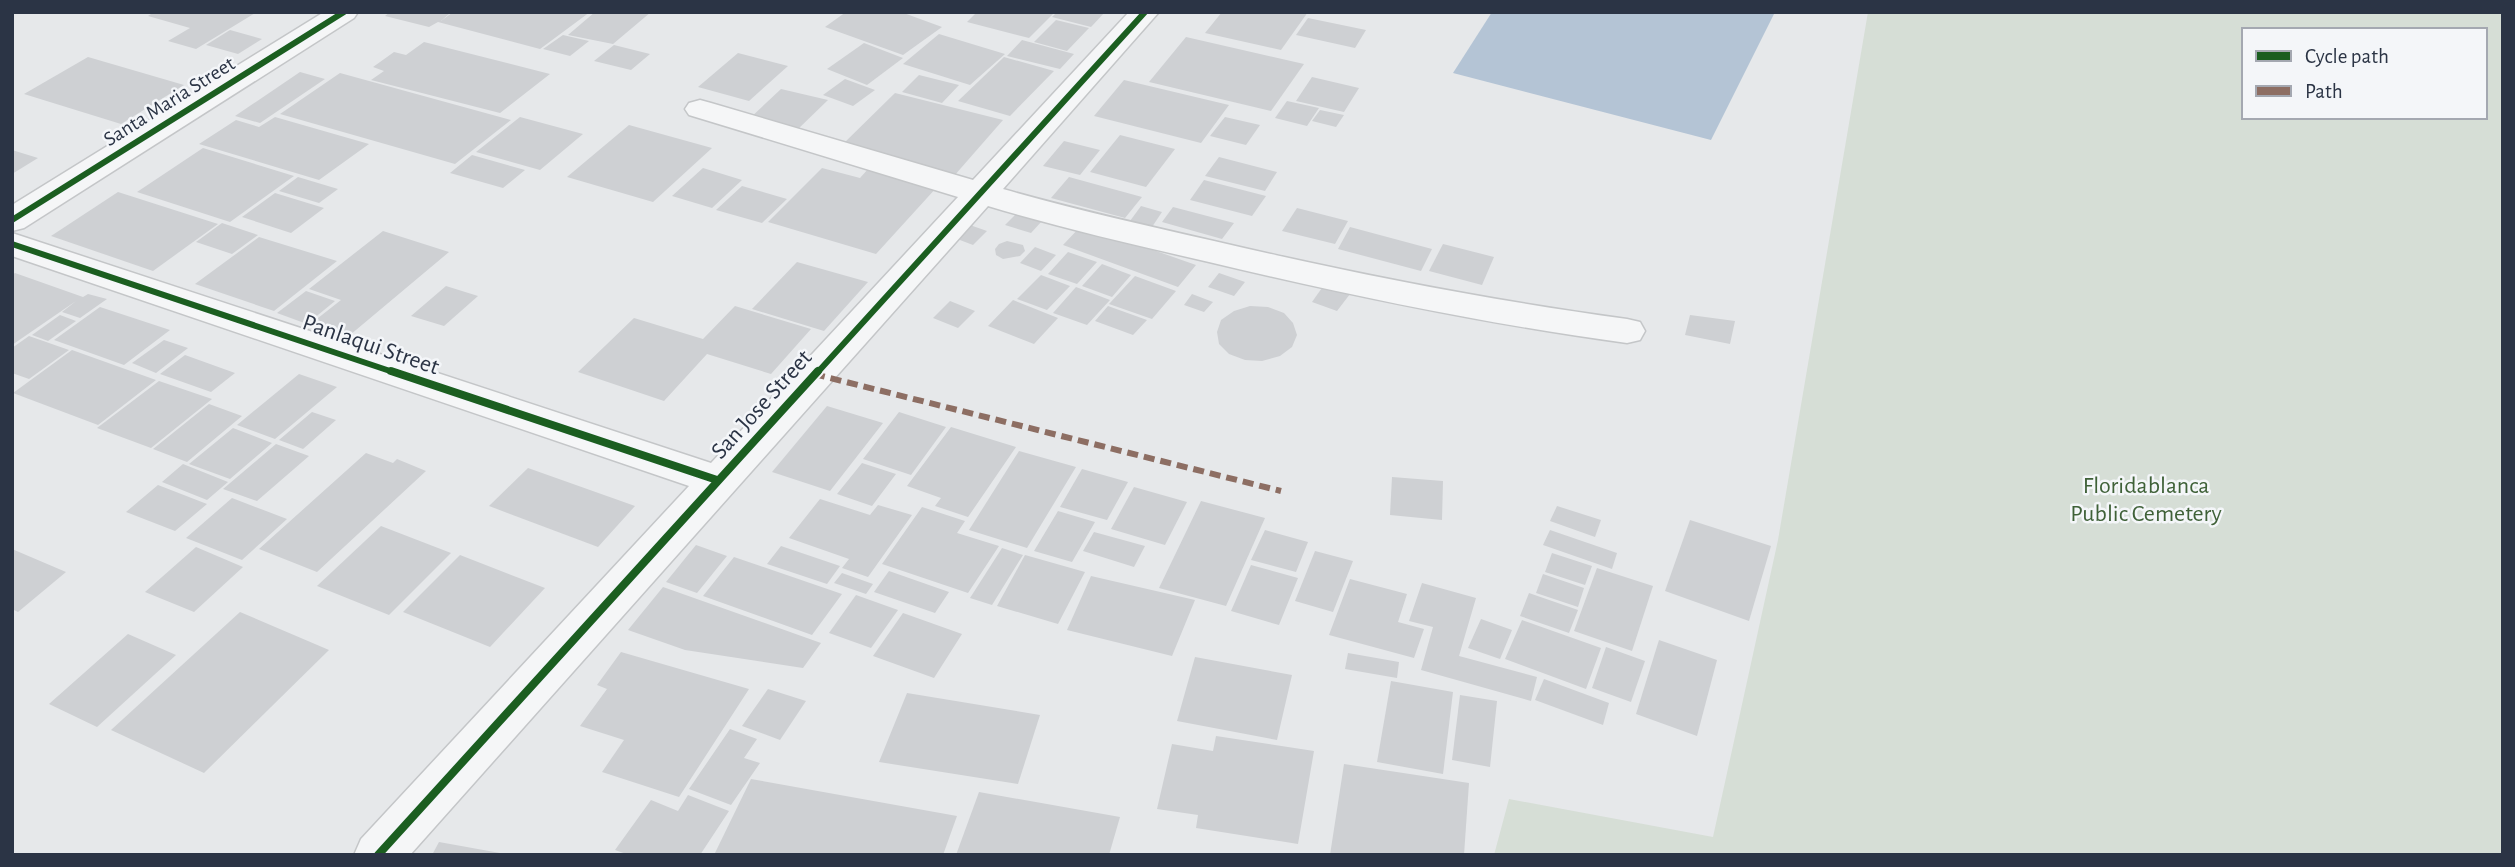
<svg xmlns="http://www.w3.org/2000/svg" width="2515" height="867" viewBox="0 0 2515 867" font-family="'Alegreya Sans',sans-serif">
<rect width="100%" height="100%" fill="#e6e8ea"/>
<path fill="#d6ded6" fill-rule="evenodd" d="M 1868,12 L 2503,12 L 2503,855 L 1494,855 L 1509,799 L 1713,837 L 1778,540 ZM 2244,30 L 2485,30 L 2485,117 L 2244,117 Z"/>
<path fill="#b4c4d5" d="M 1492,12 L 1775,12 L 1711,140 L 1453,73 Z"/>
<g fill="#ced0d3">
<path d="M 154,12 L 257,12 L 196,49 L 168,41 L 190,28 L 148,16 Z"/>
<path d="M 390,12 L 449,14 L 441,21 L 453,12 L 590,12 L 540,49 L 438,22 L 429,27 L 385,16 Z"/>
<path d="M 595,12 L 651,12 L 613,44 L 568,35 Z"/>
<path d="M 846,12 L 901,12 L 942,27 L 903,55 L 825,27 Z"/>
<path d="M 977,12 L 1055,12 L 1029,38 L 967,22 Z"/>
<path d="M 1057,12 L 1105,12 L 1091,27 L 1052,17 Z"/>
<path d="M 1222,12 L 1308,12 L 1281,50 L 1205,33 Z"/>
<path d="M 1308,18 L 1366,30 L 1355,48 L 1296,35 Z"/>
<path d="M 1056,20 L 1089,28 L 1067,51 L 1034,42 Z"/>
<path d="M 230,30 L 262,39 L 238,54 L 206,45 Z"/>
<path d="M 939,34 L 1005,54 L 970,85 L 903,64 Z"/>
<path d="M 563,35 L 589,41 L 570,56 L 543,49 Z"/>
<path d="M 1186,37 L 1304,64 L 1271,111 L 1149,82 Z"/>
<path d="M 1022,40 L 1074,54 L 1060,69 L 1007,56 Z"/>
<path d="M 424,42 L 550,74 L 500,113 L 371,80 L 384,71 L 373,67 L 394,52 L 406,55 Z"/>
<path d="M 864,43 L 903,58 L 867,85 L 827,69 Z"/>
<path d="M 614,45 L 650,54 L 631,70 L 594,61 Z"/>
<path d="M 738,53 L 788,66 L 749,101 L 698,87 Z"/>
<path d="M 88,57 L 184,85 L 121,124 L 24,94 Z"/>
<path d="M 1004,57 L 1054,71 L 1010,116 L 958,101 Z"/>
<path d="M 300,72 L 325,79 L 260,123 L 235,116 Z"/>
<path d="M 340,73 L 511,120 L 455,164 L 280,114 Z"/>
<path d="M 919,75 L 959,85 L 942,103 L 902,92 Z"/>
<path d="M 1312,77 L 1359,88 L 1344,112 L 1296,101 Z"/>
<path d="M 845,79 L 875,90 L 853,106 L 823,95 Z"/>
<path d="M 1124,80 L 1229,105 L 1201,143 L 1094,116 Z"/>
<path d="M 781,89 L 828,100 L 796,131 L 749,119 Z"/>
<path d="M 895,93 L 1003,120 L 954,176 L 841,146 Z"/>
<path d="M 1287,101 L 1319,108 L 1307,126 L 1275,118 Z"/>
<path d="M 1320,110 L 1344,115 L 1336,127 L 1312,121 Z"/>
<path d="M 275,117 L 369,144 L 319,180 L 199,144 L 236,120 L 259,127 Z"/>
<path d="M 520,117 L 583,134 L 540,170 L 476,152 Z"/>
<path d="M 1225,117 L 1260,125 L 1246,145 L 1210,136 Z"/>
<path d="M 629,125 L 712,148 L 653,202 L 567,177 Z"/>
<path d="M 1120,135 L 1175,149 L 1146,187 L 1090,172 Z"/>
<path d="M 1064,141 L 1100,150 L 1080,175 L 1043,166 Z"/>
<path d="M 203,148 L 294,176 L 230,222 L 137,192 Z"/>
<path d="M 12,150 L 38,158 L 12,174 Z"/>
<path d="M 472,155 L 525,170 L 503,188 L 450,173 Z"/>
<path d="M 1219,157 L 1277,172 L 1265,191 L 1205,176 Z"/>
<path d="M 703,168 L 742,180 L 712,208 L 672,196 Z"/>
<path d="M 822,168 L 860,178 L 869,168 L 937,187 L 876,254 L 768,222 Z"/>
<path d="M 298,177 L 338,189 L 319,203 L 279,191 Z"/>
<path d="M 1069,177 L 1142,197 L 1125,218 L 1051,198 Z"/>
<path d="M 1204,180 L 1266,196 L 1252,216 L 1190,200 Z"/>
<path d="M 742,186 L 787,199 L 762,223 L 716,210 Z"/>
<path d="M 118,192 L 218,224 L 153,271 L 51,236 Z"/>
<path d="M 275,193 L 324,208 L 291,233 L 242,217 Z"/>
<path d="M 1141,206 L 1162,212 L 1152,227 L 1130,221 Z"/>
<path d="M 1173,207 L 1234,223 L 1222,239 L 1162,222 Z"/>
<path d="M 1297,208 L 1348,221 L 1335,244 L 1282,231 Z"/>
<path d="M 1017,213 L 1042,221 L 1031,233 L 1005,225 Z"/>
<path d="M 222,223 L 258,235 L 232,254 L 196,242 Z"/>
<path d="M 967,224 L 987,231 L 973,245 L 952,237 Z"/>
<path d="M 1082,225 L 1196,265 L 1178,287 L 1063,245 Z"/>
<path d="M 1350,227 L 1432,249 L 1421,271 L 1338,249 Z"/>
<path d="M 383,231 L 449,252 L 350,335 L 313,322 L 341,300 L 309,289 Z"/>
<path d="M 259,237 L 337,261 L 274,311 L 195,284 Z"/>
<path d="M 1007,241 L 1023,245 L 1025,251 L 1020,256 L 1003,259 L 996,255 L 995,249 L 999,244 Z"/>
<path d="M 1443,244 L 1494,257 L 1482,285 L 1429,271 Z"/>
<path d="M 1035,247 L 1056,255 L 1041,271 L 1020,263 Z"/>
<path d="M 1068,252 L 1097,262 L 1077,284 L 1048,274 Z"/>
<path d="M 797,262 L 868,282 L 824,331 L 752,309 Z"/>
<path d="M 1102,264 L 1131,275 L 1112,297 L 1082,286 Z"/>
<path d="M 15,273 L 83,297 L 88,294 L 107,299 L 80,318 L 62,312 L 76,301 L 12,345 L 12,275 Z"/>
<path d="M 1219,273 L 1245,282 L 1234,296 L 1208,287 Z"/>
<path d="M 1041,275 L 1070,286 L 1047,310 L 1017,299 Z"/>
<path d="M 1135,276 L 1176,291 L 1152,319 L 1109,304 Z"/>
<path d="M 1324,285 L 1350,294 L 1337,311 L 1312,302 Z"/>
<path d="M 446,286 L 478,296 L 444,326 L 411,316 Z"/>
<path d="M 1076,287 L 1110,300 L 1087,325 L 1053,313 Z"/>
<path d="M 306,291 L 335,301 L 307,324 L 277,313 Z"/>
<path d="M 1192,294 L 1213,302 L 1204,312 L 1184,305 Z"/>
<path d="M 1013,300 L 1058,318 L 1034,344 L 988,326 Z"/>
<path d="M 950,301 L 975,311 L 958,328 L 933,318 Z"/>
<path d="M 735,306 L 811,329 L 771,374 L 707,354 L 664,401 L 578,372 L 634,318 L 703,339 Z"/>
<path d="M 1108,306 L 1147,320 L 1133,335 L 1095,321 Z"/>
<path d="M 1250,306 L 1268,307 L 1284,313 L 1293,323 L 1297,335 L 1292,347 L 1280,356 L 1262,361 L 1245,360 L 1229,354 L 1219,344 L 1217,332 L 1221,320 L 1234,311 Z"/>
<path d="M 100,307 L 170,330 L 124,365 L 54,340 Z"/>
<path d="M 60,315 L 76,321 L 48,341 L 32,335 Z"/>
<path d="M 1690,315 L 1735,321 L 1730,344 L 1685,335 Z"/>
<path d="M 29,336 L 69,350 L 29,379 L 12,373 L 12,348 Z"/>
<path d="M 164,340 L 188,348 L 156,373 L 132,363 Z"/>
<path d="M 72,350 L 156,380 L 98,425 L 13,393 Z"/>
<path d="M 185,355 L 235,373 L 211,392 L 160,374 Z"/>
<path d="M 299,374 L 337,387 L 275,439 L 237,425 Z"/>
<path d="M 159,381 L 212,399 L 151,448 L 97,428 Z"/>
<path d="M 209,404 L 242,416 L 187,462 L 153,449 Z"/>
<path d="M 827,406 L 883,423 L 830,491 L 772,472 Z"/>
<path d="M 312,412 L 336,420 L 303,449 L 279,440 Z"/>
<path d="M 899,412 L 946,427 L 911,475 L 863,459 Z"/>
<path d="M 951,427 L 1016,447 L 968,517 L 935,506 L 941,498 L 907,486 Z"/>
<path d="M 233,428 L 272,443 L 230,479 L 189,464 Z"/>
<path d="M 276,444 L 309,456 L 257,501 L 223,489 Z"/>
<path d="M 1019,451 L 1076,467 L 1027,548 L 969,530 Z"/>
<path d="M 366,453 L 393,463 L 397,459 L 426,471 L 317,572 L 259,549 Z"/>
<path d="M 862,463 L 896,474 L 872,506 L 837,494 Z"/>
<path d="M 183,464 L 228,482 L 207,500 L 162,482 Z"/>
<path d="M 528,468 L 635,506 L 598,547 L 489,506 Z"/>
<path d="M 1082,469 L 1128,482 L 1107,520 L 1060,507 Z"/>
<path d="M 1392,477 L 1443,481 L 1442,520 L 1390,515 Z"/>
<path d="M 158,485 L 207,504 L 175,531 L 126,512 Z"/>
<path d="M 1134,487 L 1187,502 L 1165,545 L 1111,529 Z"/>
<path d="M 232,498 L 287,519 L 242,560 L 186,538 Z"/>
<path d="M 820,499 L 870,515 L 878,505 L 912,515 L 868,577 L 842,568 L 849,559 L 789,538 Z"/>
<path d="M 1201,501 L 1265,518 L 1226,606 L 1159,588 Z"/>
<path d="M 1557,506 L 1601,520 L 1595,537 L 1550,521 Z"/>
<path d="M 922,507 L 965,521 L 957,533 L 999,546 L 968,593 L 882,564 Z"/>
<path d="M 1058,511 L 1095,522 L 1072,562 L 1034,551 Z"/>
<path d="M 1690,520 L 1771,546 L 1749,621 L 1665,591 Z"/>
<path d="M 381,526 L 451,553 L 389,615 L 317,586 Z"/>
<path d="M 1265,530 L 1308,542 L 1296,572 L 1251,560 Z"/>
<path d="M 1550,530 L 1617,553 L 1612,569 L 1543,545 Z"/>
<path d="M 1094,532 L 1145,546 L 1134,567 L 1083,551 Z"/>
<path d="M 696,545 L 727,556 L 697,593 L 666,582 Z"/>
<path d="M 781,546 L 840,566 L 827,584 L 767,564 Z"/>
<path d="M 196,547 L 243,567 L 194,612 L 145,592 Z"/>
<path d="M 1002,548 L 1023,555 L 992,605 L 970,598 Z"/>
<path d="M 12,549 L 66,572 L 18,612 L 12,609 Z"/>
<path d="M 1315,551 L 1353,561 L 1333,612 L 1295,601 Z"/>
<path d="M 1552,553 L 1592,566 L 1585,585 L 1545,572 Z"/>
<path d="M 460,555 L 545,588 L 490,647 L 403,612 Z"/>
<path d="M 1025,555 L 1085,572 L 1058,624 L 997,606 Z"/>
<path d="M 734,557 L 842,594 L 812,635 L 703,596 Z"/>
<path d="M 1251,565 L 1298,578 L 1279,625 L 1231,611 Z"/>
<path d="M 1597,568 L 1653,586 L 1632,651 L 1574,631 Z"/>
<path d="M 889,571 L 949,592 L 935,613 L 874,592 Z"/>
<path d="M 842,573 L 873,584 L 866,594 L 834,583 Z"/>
<path d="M 1543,574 L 1584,588 L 1578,607 L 1536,593 Z"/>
<path d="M 1091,576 L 1195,600 L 1172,656 L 1067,630 Z"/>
<path d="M 1350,579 L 1407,594 L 1398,622 L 1424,629 L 1414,658 L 1329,635 Z"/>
<path d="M 1422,583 L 1476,598 L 1459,656 L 1537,677 L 1531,701 L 1421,670 L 1433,627 L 1409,621 Z"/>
<path d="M 663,587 L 821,643 L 803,668 L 685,650 L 628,630 Z"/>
<path d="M 1529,593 L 1578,610 L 1569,633 L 1520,616 Z"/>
<path d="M 856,595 L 898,610 L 871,648 L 829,633 Z"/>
<path d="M 240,612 L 329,650 L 204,773 L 111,730 Z"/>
<path d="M 903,613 L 962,634 L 934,678 L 873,656 Z"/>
<path d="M 1481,619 L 1512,630 L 1500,659 L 1468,648 Z"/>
<path d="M 1522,620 L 1601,648 L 1586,689 L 1505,659 Z"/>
<path d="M 128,634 L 176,655 L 97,727 L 49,704 Z"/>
<path d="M 1659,640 L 1717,660 L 1697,736 L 1636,714 Z"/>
<path d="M 1606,647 L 1645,661 L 1631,702 L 1592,688 Z"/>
<path d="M 621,652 L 749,689 L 679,797 L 602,772 L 624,740 L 580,726 L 607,689 L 597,685 Z"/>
<path d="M 1348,653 L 1399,662 L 1397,678 L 1345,669 Z"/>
<path d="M 1195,657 L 1292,675 L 1277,740 L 1177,721 Z"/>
<path d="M 1544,679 L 1609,703 L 1603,725 L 1535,700 Z"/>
<path d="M 1391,681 L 1453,692 L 1443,774 L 1377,762 Z"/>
<path d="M 768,689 L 806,701 L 780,740 L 742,726 Z"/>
<path d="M 907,693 L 1040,715 L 1018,784 L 879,762 Z"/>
<path d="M 1460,695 L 1497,701 L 1490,767 L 1452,760 Z"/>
<path d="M 730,729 L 757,739 L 744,758 L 760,763 L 731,805 L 689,789 Z"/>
<path d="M 1216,736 L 1314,751 L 1298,844 L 1196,828 L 1198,815 L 1157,809 L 1172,744 L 1213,751 Z"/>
<path d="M 1344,764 L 1469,783 L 1464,855 L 1330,855 Z"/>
<path d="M 751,779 L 957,816 L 943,855 L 714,855 Z"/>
<path d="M 979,792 L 1120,817 L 1109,855 L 956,855 Z"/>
<path d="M 688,795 L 729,811 L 700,855 L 629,855 L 615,850 L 651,800 L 678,811 Z"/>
<path d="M 439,842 L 500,853 L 500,855 L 432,855 Z"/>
</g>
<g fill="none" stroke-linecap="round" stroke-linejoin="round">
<g stroke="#c4c6c8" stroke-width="3">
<g id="minor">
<path d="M 324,12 L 358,12 L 354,18 L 24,228 L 12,231 L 12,205 Z"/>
<path d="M 1129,12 L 1159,12 L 1003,189 C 1073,209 1144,225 1214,241 C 1351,273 1487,300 1627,319 L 1640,322 L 1645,331 L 1640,340 L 1627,343 C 1486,324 1348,295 1209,262 C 1135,245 1061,228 988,206 L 410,855 L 354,855 L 361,839 L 689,486 L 12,256 L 12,233 L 711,463 L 958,197 L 689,115 L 685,109 L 689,103 L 700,100 L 711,103 L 973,180 Z"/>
</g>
</g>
<use href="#minor" fill="#f5f6f7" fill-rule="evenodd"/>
<path stroke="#8d6e63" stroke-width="6" stroke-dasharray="11 6" stroke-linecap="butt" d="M 814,374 L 1281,491"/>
<g stroke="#f4f6f9" stroke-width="10">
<g id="cycleway-far1">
<path d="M 12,220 L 344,12"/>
<path d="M 12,244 L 396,373"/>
<path d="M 817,373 L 1145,12"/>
</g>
</g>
<g stroke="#f4f6f9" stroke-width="12">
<g id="cycleway">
<path d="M 391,371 L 717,480"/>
<path d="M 378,855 L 818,371"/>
</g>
</g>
<use href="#cycleway-far1" stroke="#1b5e20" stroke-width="6"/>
<use href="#cycleway" stroke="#1b5e20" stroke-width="8"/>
</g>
<g text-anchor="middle" stroke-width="5" stroke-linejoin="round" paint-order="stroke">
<g font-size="21" fill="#2b3445" stroke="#f4f6f9">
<text transform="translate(169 101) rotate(-32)" y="7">Santa Maria Street</text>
</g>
<g font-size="24" fill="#2b3445" stroke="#f4f6f9">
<text transform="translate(371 344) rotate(19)" y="8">Panlaqui Street</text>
<text transform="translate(761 404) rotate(-48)" y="8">San Jose Street</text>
</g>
<g font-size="24" fill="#3f6138" stroke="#f4f6f9">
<text x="2146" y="493">Floridablanca<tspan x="2146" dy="28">Public Cemetery</tspan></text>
</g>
</g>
<rect width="2515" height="867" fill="none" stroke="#2b3445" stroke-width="28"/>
<rect x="2242" y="28" width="245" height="91" fill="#f4f6f9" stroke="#a4a8b1" stroke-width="2"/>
<rect x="2256" y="51" width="35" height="10" fill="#1b5e20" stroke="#a4a8b1" stroke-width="2"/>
<text x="2305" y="63" font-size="21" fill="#2b3445">Cycle path</text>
<rect x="2256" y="86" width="35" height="10" fill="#8d6e63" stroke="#a4a8b1" stroke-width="2"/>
<text x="2305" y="98" font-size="21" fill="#2b3445">Path</text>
</svg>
